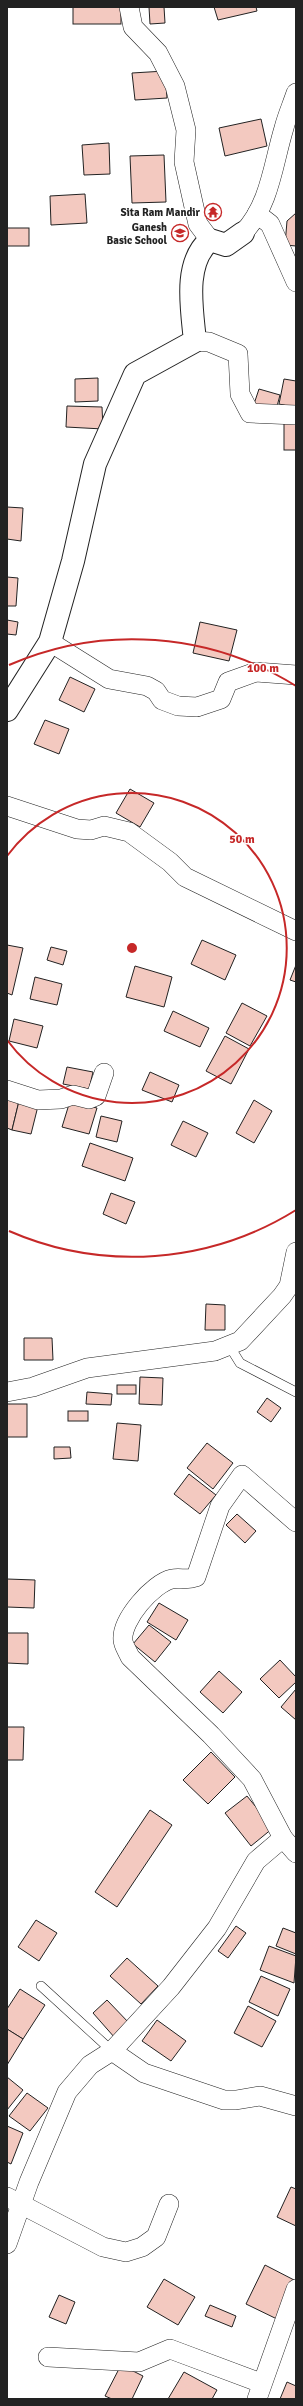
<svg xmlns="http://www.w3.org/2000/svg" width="303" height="2406" viewBox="0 0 303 2406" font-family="Signika,sans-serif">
<rect width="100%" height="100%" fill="#fff"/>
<g fill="#f3c9c0" stroke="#222">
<rect x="73" y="7" width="48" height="17"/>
<path d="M 149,7 L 164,7 L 165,23 L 150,24 Z"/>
<path d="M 214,7 L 256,7 L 257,11 L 218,20 Z"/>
<path d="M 165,71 L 167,98 L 135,100 L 132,73 Z"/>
<path d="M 261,119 L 267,146 L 225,156 L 219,128 Z"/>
<path d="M 109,143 L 110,174 L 84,175 L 82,145 Z"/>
<path d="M 164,155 L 166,202 L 132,203 L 130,156 Z"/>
<path d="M 85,194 L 87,223 L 51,225 L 50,196 Z"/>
<path d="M 296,213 L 296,246 L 285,245 L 287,221 Z"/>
<rect x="7" y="228" width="22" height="18"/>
<path d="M 98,378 L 98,401 L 75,402 L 75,379 Z"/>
<path d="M 284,379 L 296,381 L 296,408 L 279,404 Z"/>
<path d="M 259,389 L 280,395 L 276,410 L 254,404 Z"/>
<path d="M 67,406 L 102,407 L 103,429 L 66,427 Z"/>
<rect x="284" y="419" width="12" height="31"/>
<path d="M 7,507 L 23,508 L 21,541 L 7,539 Z"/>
<path d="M 7,577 L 18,578 L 16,606 L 7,606 Z"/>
<path d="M 7,620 L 18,622 L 16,635 L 7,634 Z"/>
<path d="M 200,622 L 237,630 L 229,661 L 193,653 Z"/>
<path d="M 70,677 L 95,689 L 84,712 L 59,700 Z"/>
<path d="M 45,720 L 69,729 L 59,754 L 34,744 Z"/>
<path d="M 130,789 L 154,803 L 140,827 L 116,813 Z"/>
<path d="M 202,940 L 236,955 L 225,980 L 191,964 Z"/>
<path d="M 7,945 L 23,948 L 12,995 L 7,993 Z"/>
<path d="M 51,947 L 67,951 L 63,965 L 47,960 Z"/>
<path d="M 296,965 L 296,982 L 290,980 Z"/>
<path d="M 135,966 L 172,977 L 164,1007 L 126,997 Z"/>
<path d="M 35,977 L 62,984 L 57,1005 L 30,999 Z"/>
<path d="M 242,1003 L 267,1016 L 250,1046 L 226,1033 Z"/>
<path d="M 173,1011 L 209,1028 L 200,1047 L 164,1031 Z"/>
<path d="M 14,1019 L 43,1026 L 37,1048 L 9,1041 Z"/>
<path d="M 225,1036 L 249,1049 L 231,1084 L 206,1071 Z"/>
<path d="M 67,1067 L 93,1072 L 89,1089 L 63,1084 Z"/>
<path d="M 150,1072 L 179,1085 L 172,1102 L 142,1090 Z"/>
<path d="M 7,1098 L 19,1101 L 12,1130 L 7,1128 Z"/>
<path d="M 254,1100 L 272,1111 L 254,1143 L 236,1133 Z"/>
<path d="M 19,1101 L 38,1106 L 31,1134 L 12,1130 Z"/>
<path d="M 70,1101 L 97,1108 L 89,1134 L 62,1127 Z"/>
<path d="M 101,1116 L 122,1121 L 117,1142 L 96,1137 Z"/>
<path d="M 183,1121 L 208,1133 L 196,1157 L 171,1145 Z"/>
<path d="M 90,1143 L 133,1158 L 125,1181 L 82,1166 Z"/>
<path d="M 111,1193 L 135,1202 L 126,1224 L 103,1214 Z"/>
<path d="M 206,1304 L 225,1305 L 225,1330 L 205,1330 Z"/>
<path d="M 24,1338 L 52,1338 L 53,1360 L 24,1360 Z"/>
<path d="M 140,1377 L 163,1378 L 162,1405 L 139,1404 Z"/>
<rect x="117" y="1385" width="19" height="9"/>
<path d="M 87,1392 L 112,1394 L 111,1405 L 86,1404 Z"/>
<path d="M 267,1398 L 281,1408 L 271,1422 L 257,1412 Z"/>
<rect x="7" y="1404" width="20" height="33"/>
<rect x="68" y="1411" width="20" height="10"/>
<path d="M 117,1423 L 141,1425 L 138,1461 L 113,1459 Z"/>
<path d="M 207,1443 L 233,1463 L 213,1489 L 187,1468 Z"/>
<path d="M 54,1447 L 70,1447 L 71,1458 L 54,1459 Z"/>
<path d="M 189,1474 L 216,1495 L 200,1514 L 174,1494 Z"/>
<path d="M 237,1514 L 256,1531 L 245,1543 L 226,1525 Z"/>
<path d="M 7,1579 L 35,1580 L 34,1608 L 7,1607 Z"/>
<path d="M 159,1603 L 188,1620 L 176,1640 L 147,1622 Z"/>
<path d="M 149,1625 L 171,1642 L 155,1662 L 133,1644 Z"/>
<path d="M 7,1633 L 28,1633 L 28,1664 L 7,1663 Z"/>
<path d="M 280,1660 L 296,1677 L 296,1682 L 279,1698 L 260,1679 Z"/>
<path d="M 219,1671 L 242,1692 L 223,1713 L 200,1692 Z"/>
<path d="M 296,1689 L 296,1720 L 281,1707 Z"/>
<path d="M 7,1727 L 24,1727 L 23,1760 L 7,1760 Z"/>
<path d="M 211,1752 L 235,1777 L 208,1804 L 183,1780 Z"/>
<path d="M 247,1796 L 273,1828 L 251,1846 L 225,1813 Z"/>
<path d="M 150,1810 L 172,1825 L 117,1907 L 95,1892 Z"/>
<path d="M 36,1920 L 57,1933 L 39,1961 L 18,1947 Z"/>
<path d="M 236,1926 L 246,1933 L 228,1958 L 218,1951 Z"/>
<path d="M 283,1928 L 296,1933 L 296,1954 L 276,1946 Z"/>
<path d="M 269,1946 L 296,1956 L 294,1983 L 260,1970 Z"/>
<path d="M 127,1958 L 158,1986 L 141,2004 L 110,1976 Z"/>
<path d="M 261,1976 L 290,1989 L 278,2016 L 249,2002 Z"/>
<path d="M 20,1989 L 45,2005 L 23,2039 L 7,2029 L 7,2009 Z"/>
<path d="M 107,2000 L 130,2024 L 115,2038 L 93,2013 Z"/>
<path d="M 248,2006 L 276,2021 L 262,2047 L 234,2033 Z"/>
<path d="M 157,2020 L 186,2041 L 171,2061 L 142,2041 Z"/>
<path d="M 7,2029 L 23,2039 L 7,2065 Z"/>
<path d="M 7,2077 L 23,2090 L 7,2110 Z"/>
<path d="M 27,2093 L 48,2108 L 30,2131 L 9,2116 Z"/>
<path d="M 7,2126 L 23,2133 L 11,2164 L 7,2162 Z"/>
<path d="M 291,2187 L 296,2189 L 296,2226 L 277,2217 Z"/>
<path d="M 265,2265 L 296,2281 L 279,2320 L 246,2304 Z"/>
<path d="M 164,2279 L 195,2297 L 178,2325 L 147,2307 Z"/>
<path d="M 59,2295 L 75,2302 L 66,2324 L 49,2317 Z"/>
<path d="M 210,2305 L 236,2316 L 232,2327 L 205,2316 Z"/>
<path d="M 121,2365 L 143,2376 L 132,2399 L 112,2399 L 105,2396 Z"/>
<path d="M 184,2372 L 217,2390 L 212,2399 L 168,2399 Z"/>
<path d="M 287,2382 L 296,2386 L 296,2399 L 280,2399 Z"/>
</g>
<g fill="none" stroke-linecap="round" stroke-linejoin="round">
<g stroke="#222" stroke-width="10">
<g id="lane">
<path d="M 230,1347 L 240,1363 L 296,1392"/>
<path d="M 41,1986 L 112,2051"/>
</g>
</g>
<g stroke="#222" stroke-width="20">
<g id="street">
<path d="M 129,7 L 133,27 L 158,53 L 175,86 L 186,130 L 184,162 L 194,207 L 198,224 L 210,240"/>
<path d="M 257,214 L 270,224 L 296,282"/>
<path d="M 243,233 C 270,205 273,164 284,128 C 287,116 292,105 296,93"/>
<path d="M 195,341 L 209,342 L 238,354 L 240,394 L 250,413 L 296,415"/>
<path d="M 50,642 L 109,679 L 147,686 L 156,691 L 162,700 L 178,706 L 197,707 L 221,699 L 228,682 L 256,672 L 296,675"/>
<path d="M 7,806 L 77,829 L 91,830 L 104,826 L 129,832 L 170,862 L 185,877 L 296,931"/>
<path d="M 7,1090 L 38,1100 L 61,1099 L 73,1095 L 89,1099 L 96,1096 L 104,1073"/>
<path d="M 7,1392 L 33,1387 L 87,1368 L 215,1351 L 240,1341 L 282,1296 L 289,1286 L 296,1252"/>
<path d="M 296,1522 L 242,1475 L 220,1506 L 196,1577 C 186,1581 181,1577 172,1579 C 153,1583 121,1620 123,1640 C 123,1645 128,1652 130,1657 L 211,1735 L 252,1779 L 283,1838 L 296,1853"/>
<path d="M 112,2051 L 171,1987 L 217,1928 L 256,1861 L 283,1838"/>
<path d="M 7,2197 L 103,2247 L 126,2252 L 142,2247 L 156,2237 L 169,2204"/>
<path d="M 7,2244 L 29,2182 L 67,2092 L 90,2065 L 112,2051 L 144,2073 L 224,2100 L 236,2100 L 260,2096 L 296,2106"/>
<path d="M 48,2357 L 139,2362 L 170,2349 L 261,2383"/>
<path d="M 257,2399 L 296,2289"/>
</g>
</g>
<g stroke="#222" stroke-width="24">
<path id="secondary" d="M 7,710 L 50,642 L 73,561 L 95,464 L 135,374 L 195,341 C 192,309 183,263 210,240 L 226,245 L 243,233"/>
</g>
<use href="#lane" stroke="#fff" stroke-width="9"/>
<use href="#street" stroke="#fff" stroke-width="19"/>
<use href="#secondary" stroke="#fff" stroke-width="22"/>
</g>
<g fill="none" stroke="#c62828" stroke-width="2">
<path d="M7 856A155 155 0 1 1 7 1040"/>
<path d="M296 1210A309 309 0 0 1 9 1231M9 665A309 309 0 0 1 296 686"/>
</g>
<defs>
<g id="temple-ring" transform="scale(0.9)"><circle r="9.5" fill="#fff" stroke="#c62828" stroke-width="1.5"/><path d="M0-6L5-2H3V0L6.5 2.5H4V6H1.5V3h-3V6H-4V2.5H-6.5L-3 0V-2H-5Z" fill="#c62828"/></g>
<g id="school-ring" transform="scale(0.9)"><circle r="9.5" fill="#fff" stroke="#c62828" stroke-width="1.5"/><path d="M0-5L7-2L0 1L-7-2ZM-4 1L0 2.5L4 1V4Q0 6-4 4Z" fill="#c62828"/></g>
</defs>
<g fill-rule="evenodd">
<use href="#temple-ring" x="213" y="212"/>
<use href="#school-ring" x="180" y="233"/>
</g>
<g text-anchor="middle" stroke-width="3" stroke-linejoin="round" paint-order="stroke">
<g font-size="11" font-weight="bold" fill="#222" stroke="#fff" text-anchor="end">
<text x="200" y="216">Sita Ram Mandir</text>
<text x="167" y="231">Ganesh<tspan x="167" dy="13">Basic School</tspan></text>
</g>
</g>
<circle cx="132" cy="948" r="6" fill="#c62828" stroke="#fff" stroke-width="2"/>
<g font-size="12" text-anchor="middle" font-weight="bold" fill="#c62828" stroke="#fff" stroke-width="3" stroke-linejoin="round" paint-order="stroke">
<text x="263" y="672">100 m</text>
<text x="242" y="843">50 m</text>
</g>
<rect width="303" height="2406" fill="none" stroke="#222222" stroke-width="16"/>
</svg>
